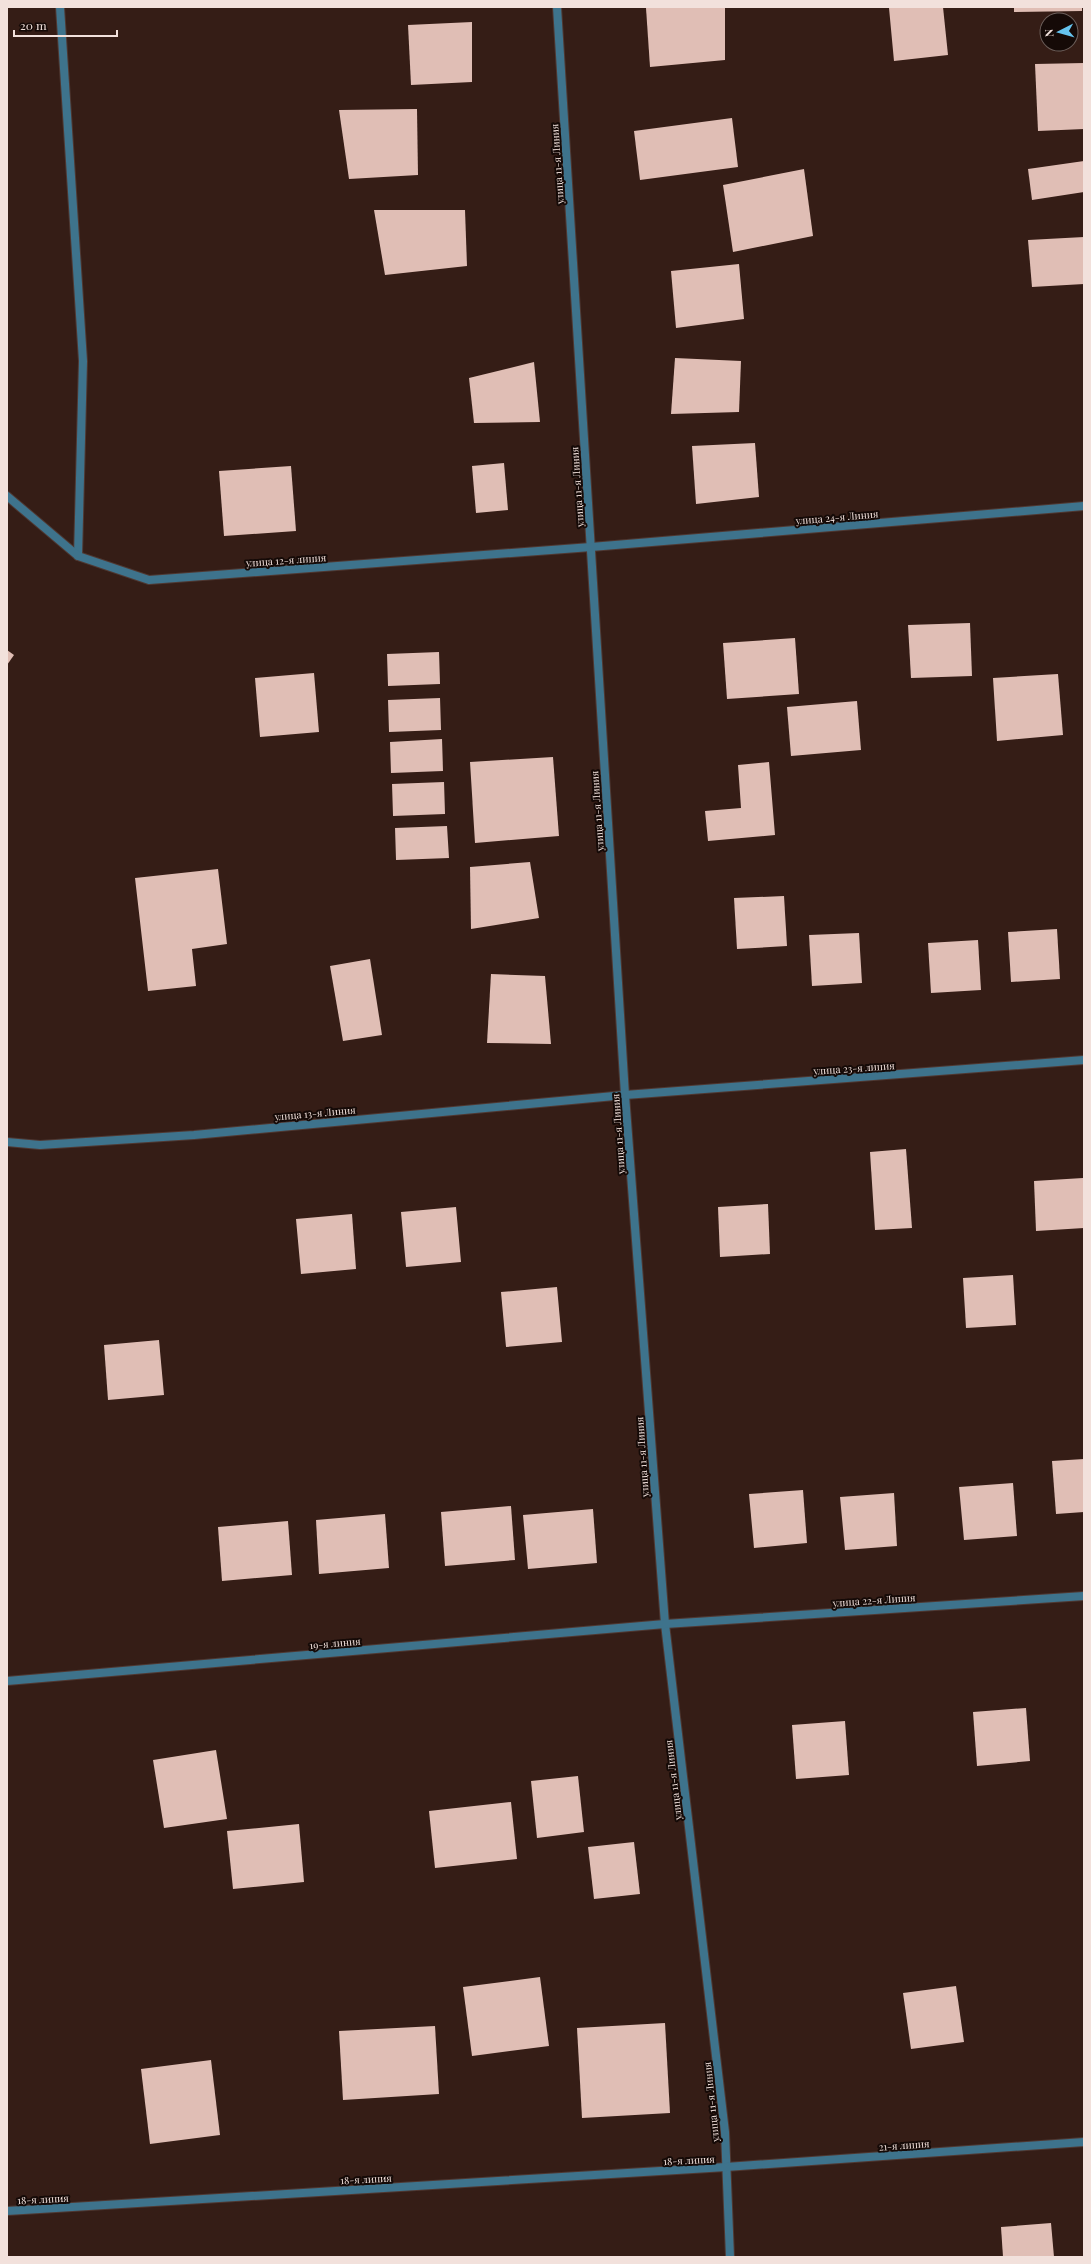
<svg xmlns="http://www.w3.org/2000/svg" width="1091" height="2264" viewBox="0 0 1091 2264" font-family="'Playfair Display',serif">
<rect width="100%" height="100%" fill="#351d16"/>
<g fill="#e0beb5">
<path d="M 725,7 L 725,60 L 650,67 L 646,8 Z"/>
<path d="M 899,7 L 943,7 L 948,55 L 894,61 L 889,8 Z"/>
<path d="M 1014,7 L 1082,7 L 1082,11 L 1014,12 Z"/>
<path d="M 472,22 L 472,82 L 411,85 L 408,25 Z"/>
<path d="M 1084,63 L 1084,129 L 1038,131 L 1035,64 Z"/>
<path d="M 417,109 L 418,175 L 349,179 L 339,110 Z"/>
<path d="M 732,118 L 738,167 L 640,180 L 634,131 Z"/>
<path d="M 1084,161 L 1084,192 L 1032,200 L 1028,169 Z"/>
<path d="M 804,169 L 813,236 L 733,252 L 723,185 Z"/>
<path d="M 374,210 L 465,210 L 467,266 L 385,275 Z"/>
<path d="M 1084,237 L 1084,284 L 1032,287 L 1028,240 Z"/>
<path d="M 739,264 L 744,319 L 676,328 L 671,271 Z"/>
<path d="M 675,358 L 741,361 L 739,412 L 671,414 Z"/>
<path d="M 534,362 L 540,422 L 474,423 L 469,378 Z"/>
<path d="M 755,443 L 759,497 L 696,504 L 692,446 Z"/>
<path d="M 504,463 L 508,510 L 476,513 L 472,466 Z"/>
<path d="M 291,466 L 296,531 L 224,536 L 219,471 Z"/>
<path d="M 970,623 L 972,676 L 911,678 L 908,625 Z"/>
<path d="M 795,638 L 799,694 L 727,699 L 723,643 Z"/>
<path d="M 7,650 L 14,655 L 7,665 Z"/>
<path d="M 439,652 L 440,684 L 388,686 L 387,654 Z"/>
<path d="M 314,673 L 319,732 L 260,737 L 255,678 Z"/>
<path d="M 1058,674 L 1063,735 L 997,741 L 993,678 Z"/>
<path d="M 440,698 L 441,730 L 389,732 L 388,700 Z"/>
<path d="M 857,701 L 861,750 L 791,756 L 787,707 Z"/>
<path d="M 442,739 L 443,771 L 391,773 L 390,742 Z"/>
<path d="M 553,757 L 559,836 L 475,843 L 470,762 Z"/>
<path d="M 769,762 L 775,835 L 708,841 L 705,811 L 741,808 L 738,765 Z"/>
<path d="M 444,782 L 445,814 L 393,816 L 392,784 Z"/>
<path d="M 447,826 L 449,858 L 396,860 L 395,828 Z"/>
<path d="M 530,862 L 539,918 L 471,929 L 470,867 Z"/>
<path d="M 218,869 L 227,944 L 192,949 L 196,986 L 148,991 L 135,878 Z"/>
<path d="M 784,896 L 787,946 L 737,949 L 734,898 Z"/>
<path d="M 1057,929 L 1060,979 L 1011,982 L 1008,932 Z"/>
<path d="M 859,933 L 862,983 L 812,986 L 809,935 Z"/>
<path d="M 978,940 L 981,990 L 931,993 L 928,943 Z"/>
<path d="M 370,959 L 382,1035 L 343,1041 L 330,966 Z"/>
<path d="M 491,974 L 545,976 L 551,1044 L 487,1043 Z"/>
<path d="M 906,1149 L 912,1228 L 875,1230 L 870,1152 Z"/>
<path d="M 1083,1178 L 1084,1228 L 1036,1231 L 1034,1181 Z"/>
<path d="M 768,1204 L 770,1254 L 720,1257 L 718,1207 Z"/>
<path d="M 456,1207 L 461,1262 L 406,1267 L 401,1212 Z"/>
<path d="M 352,1214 L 356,1269 L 301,1274 L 296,1219 Z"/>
<path d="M 1013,1275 L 1016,1325 L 966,1328 L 963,1278 Z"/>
<path d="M 557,1287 L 562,1342 L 506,1347 L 501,1292 Z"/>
<path d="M 159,1340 L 164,1395 L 108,1400 L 104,1345 Z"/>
<path d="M 1084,1459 L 1084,1512 L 1056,1514 L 1052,1461 Z"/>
<path d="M 1013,1483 L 1017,1536 L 964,1540 L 959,1487 Z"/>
<path d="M 803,1490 L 807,1543 L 754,1548 L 749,1494 Z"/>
<path d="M 894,1493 L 897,1546 L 845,1550 L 840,1497 Z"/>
<path d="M 511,1506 L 515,1560 L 445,1566 L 441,1512 Z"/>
<path d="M 593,1509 L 597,1563 L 528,1569 L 523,1515 Z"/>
<path d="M 385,1514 L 389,1568 L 319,1574 L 316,1520 Z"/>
<path d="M 288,1521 L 292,1575 L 222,1581 L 218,1527 Z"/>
<path d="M 1026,1708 L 1030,1761 L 977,1766 L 973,1712 Z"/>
<path d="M 845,1721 L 849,1775 L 796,1779 L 792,1725 Z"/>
<path d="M 216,1750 L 227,1819 L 164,1828 L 153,1760 Z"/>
<path d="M 578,1776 L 584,1832 L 537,1838 L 531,1781 Z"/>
<path d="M 511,1802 L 517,1859 L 435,1868 L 429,1811 Z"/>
<path d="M 299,1824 L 304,1882 L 233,1889 L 227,1831 Z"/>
<path d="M 634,1842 L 640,1894 L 594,1899 L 588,1847 Z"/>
<path d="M 540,1977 L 549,2046 L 472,2056 L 463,1987 Z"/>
<path d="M 956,1986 L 964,2042 L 911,2049 L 903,1993 Z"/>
<path d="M 665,2023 L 670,2113 L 582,2118 L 577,2028 Z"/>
<path d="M 435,2026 L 439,2094 L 343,2100 L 339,2031 Z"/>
<path d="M 211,2060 L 220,2135 L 150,2144 L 141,2069 Z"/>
<path d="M 1051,2223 L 1054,2257 L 1003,2257 L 1001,2227 Z"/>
</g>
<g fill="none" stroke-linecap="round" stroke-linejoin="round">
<g stroke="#4f3832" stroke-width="10">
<path id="service" d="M 60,7 L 83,361 L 78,556"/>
</g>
<g stroke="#4f3832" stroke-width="10">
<g id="minor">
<path d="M 557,7 L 625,1095 L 665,1624 L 725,2132 L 730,2257"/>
<path d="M 7,496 L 78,556 L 149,580 L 591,547 L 1084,506"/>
<path d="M 7,1142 L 40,1145 L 194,1135 L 625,1095 L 1084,1060"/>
<path d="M 7,1681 L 665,1624 L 1084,1596"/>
<path d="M 7,2211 L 726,2167 L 1084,2142"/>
</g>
</g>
<use href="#service" stroke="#3e738c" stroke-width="8"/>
<use href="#minor" stroke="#3e738c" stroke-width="8"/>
</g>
<g text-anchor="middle" stroke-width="4" stroke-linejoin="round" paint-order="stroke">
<g font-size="10" fill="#f2e1dc" stroke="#150a07">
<text transform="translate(557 164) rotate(-94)" y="4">улица 11-я Линия</text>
<text transform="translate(577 487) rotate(-94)" y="4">улица 11-я Линия</text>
<text transform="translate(837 517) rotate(-5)" y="4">улица 24-я Линия</text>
<text transform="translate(286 560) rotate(-4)" y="4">улица 12-я линия</text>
<text transform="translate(597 811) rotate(-94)" y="4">улица 11-я Линия</text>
<text transform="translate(854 1068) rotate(-4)" y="4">улица 23-я линия</text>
<text transform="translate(315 1113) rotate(-5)" y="4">улица 13-я Линия</text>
<text transform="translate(618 1134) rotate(-94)" y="4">улица 11-я Линия</text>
<text transform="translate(642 1457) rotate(-94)" y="4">улица 11-я Линия</text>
<text transform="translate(874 1600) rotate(-4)" y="4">улица 22-я Линия</text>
<text transform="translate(335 1643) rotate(-5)" y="4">19-я линия</text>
<text transform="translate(673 1780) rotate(-97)" y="4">улица 11-я Линия</text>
<text transform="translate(711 2102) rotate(-96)" y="4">улица 11-я Линия</text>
<text transform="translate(904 2145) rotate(-4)" y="4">21-я линия</text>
<text transform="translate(689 2160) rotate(-3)" y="4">18-я линия</text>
<text transform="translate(366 2179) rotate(-3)" y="4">18-я линия</text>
<text transform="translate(43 2199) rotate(-3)" y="4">18-я линия</text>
</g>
</g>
<rect width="1091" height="2264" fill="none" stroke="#f2e1dc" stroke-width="16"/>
<g transform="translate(1059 32) rotate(264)"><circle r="19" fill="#150a07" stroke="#6d605c"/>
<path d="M0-3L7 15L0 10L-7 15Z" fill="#66c4ef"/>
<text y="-6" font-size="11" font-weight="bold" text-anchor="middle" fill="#f2e1dc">N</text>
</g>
<path d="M14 30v6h103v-6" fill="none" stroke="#f2e1dc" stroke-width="2"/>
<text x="20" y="30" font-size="12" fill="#f2e1dc" stroke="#150a07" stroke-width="3" paint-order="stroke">20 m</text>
</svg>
